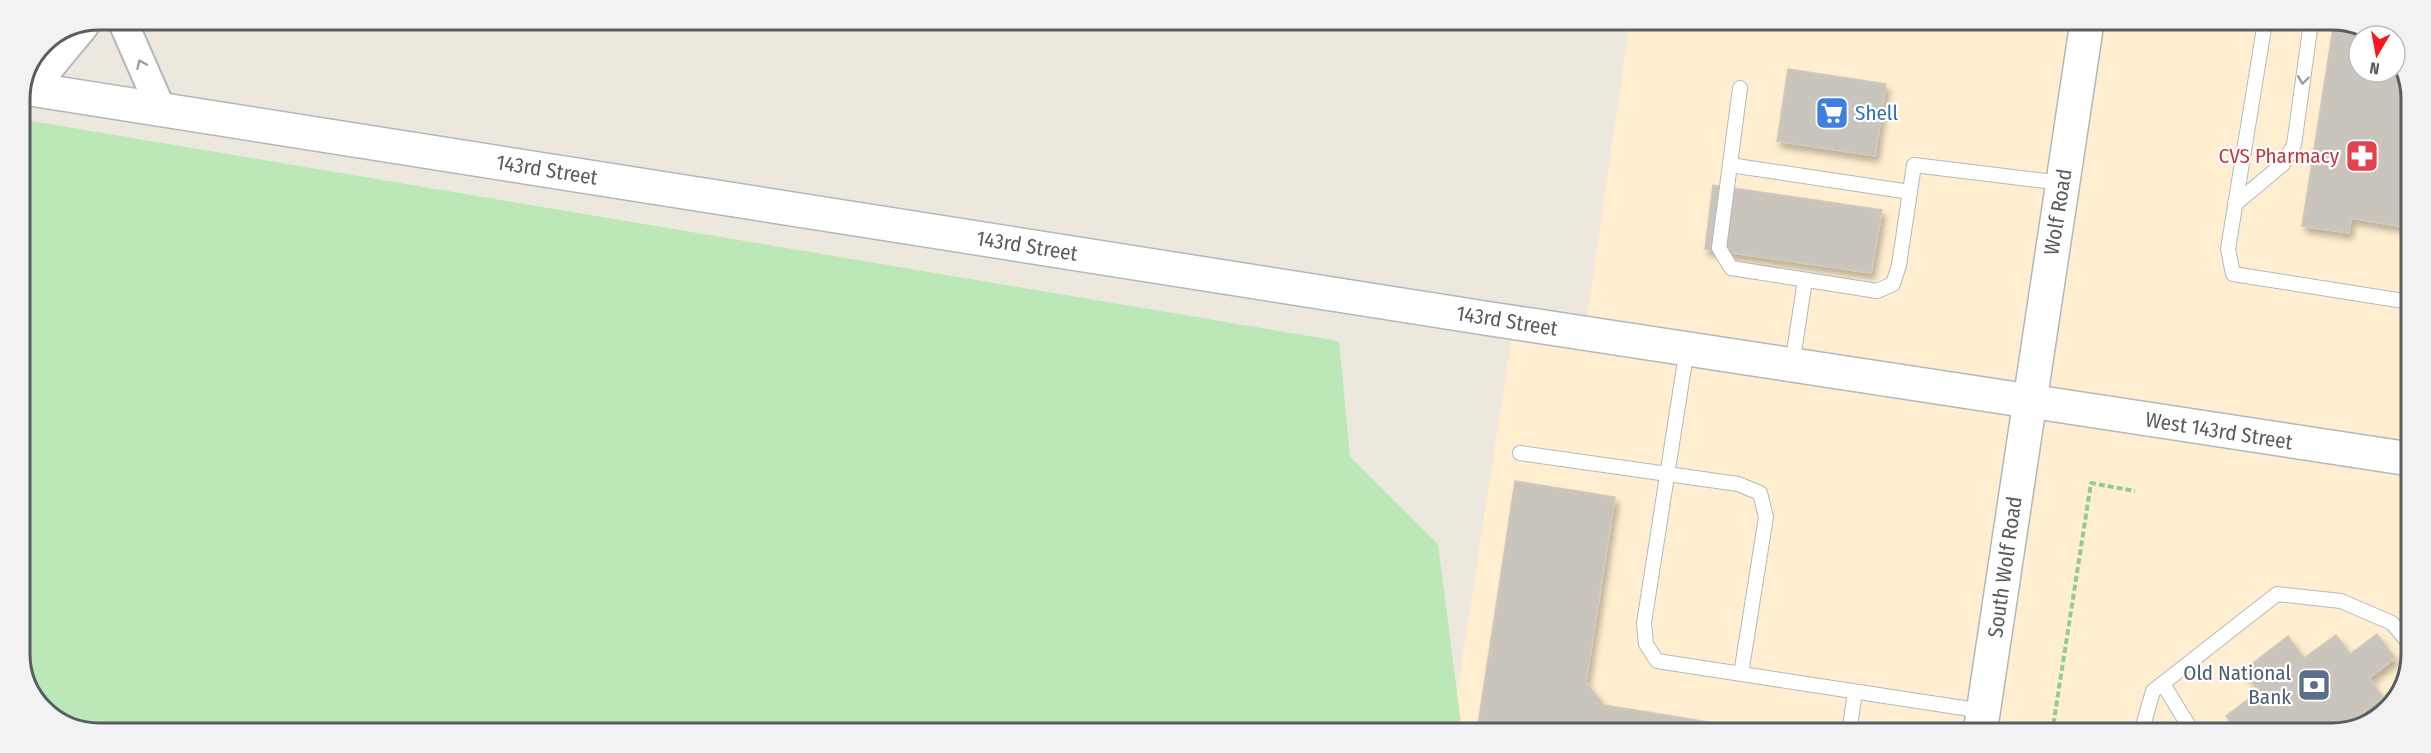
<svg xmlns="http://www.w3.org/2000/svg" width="2431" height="753" viewBox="0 0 2431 753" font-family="'Fira Sans Condensed',sans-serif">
<defs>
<filter id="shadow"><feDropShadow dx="3.5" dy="6" stdDeviation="3" flood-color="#0004"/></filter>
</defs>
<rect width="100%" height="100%" fill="#ede8de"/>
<g fill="#ffefd0">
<path d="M 1630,21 L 2073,22 L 2019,387 L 1586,323 Z"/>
<path d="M 2099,22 L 2353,22 L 2374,36 L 2359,36 L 2359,72 L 2395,72 L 2395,54 L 2411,94 L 2410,447 L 2045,392 Z"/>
<path d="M 1512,335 L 2015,413 L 1965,733 L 1451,732 Z"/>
<path d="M 2042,415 L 2410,475 L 2409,675 L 2380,717 L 2332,733 L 1993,733 Z"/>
</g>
<path fill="#bce7b7" d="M 20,119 L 1339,341 L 1350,457 L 1438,544 L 1462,732 L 78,731 L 39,706 L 20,659 Z"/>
<g fill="#c9c5bd" stroke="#d1c8bc" stroke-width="1.5" filter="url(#shadow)">
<path d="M 2334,22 L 2353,22 L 2374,36 L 2359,36 L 2359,72 L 2395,72 L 2395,54 L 2411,94 L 2411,228 L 2351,218 L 2349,233 L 2302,226 Z"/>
<path d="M 1788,69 L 1886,84 L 1875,156 L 1777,141 Z"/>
<path d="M 1713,185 L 1882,210 L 1871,273 L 1705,249 Z"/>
<path d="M 1515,481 L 1615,497 L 1586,682 L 1604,705 L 1776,733 L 1477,732 Z"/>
<path d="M 2377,634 L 2395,658 L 2369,678 L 2383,697 L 2359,715 L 2363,721 L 2358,725 L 2332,733 L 2229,733 L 2236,729 L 2226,716 L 2259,691 L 2244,670 L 2288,636 L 2304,658 L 2336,635 L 2350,654 Z"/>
</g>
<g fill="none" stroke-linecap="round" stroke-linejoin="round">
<g stroke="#b4b8bd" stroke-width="16">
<g id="lane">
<path d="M 2265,22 L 2228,249 L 2233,274 L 2410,302"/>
<path d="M 1740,88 L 1719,248 L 1731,268 L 1877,291 L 1893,284 L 1899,265 L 1914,165 L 2062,183"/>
<path d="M 1730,165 L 1910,192"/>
<path d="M 2235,204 L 2283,164 L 2294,145 L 2311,22"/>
<path d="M 1687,348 L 1644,623 L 1646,644 L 1657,661 L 1983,711"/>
<path d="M 1792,365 L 1805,280"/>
<path d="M 1520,453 L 1738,484 L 1760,493 L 1766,517 L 1741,674"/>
<path d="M 2163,684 L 2193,733"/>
<path d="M 1849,733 L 1855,692"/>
<path d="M 2141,733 L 2153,691 L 2277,594 L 2341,601 L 2392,623 L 2409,643"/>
</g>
</g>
<g stroke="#b4b8bd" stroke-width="32">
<g id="street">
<path d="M 122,20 L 161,109"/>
<path d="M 32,89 L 84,26"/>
</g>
</g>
<g stroke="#b2b7bd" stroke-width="36">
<g id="secondary">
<path d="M 24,88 L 1491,319 L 2410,459"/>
<path d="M 1980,733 L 2087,22"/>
</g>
</g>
<path stroke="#91cb9b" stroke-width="4" stroke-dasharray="6 3" stroke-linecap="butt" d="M 2052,733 L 2091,483 L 2135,491"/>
<use href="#lane" stroke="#fff" stroke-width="14"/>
<use href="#street" stroke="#fff" stroke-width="28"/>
<use href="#secondary" stroke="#fff" stroke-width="33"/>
</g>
<defs><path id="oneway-chevron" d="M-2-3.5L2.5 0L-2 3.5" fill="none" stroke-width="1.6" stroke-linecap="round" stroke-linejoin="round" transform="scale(1.5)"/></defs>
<g stroke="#9a9ea0">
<use href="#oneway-chevron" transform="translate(141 64) rotate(-113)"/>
<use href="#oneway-chevron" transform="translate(2303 80) rotate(98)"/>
</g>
<defs>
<g id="supermarket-square" transform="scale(1.725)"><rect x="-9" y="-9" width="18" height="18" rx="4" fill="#3f7fe0" stroke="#fff"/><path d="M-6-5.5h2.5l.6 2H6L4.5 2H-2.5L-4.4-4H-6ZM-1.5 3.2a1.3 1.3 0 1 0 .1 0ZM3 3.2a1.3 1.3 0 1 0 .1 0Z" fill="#fff"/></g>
<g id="pharmacy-square" transform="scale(1.725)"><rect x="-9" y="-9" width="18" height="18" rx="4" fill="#e0444e" stroke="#fff"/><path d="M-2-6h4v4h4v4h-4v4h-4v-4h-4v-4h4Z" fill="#fff"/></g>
<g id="bank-square" transform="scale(1.725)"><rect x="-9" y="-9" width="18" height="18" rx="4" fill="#5c6f8a" stroke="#fff"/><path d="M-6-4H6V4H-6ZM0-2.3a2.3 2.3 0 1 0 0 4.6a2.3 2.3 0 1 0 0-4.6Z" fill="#fff"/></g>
</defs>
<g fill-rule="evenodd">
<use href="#supermarket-square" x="1832" y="113"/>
<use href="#pharmacy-square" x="2362" y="156"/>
<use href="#bank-square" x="2314" y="685"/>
</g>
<g text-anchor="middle" stroke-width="4.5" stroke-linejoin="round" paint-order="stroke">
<g font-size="21" fill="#366cbe" stroke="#fff" text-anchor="start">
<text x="1855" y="120">Shell</text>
</g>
<g font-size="21" fill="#be3a42" stroke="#fff" text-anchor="end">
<text x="2339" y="163">CVS Pharmacy</text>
</g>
<g font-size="21" fill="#575d61" stroke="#fff">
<text transform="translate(547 170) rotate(9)" y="7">143rd Street</text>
<text transform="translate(2058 212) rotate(-81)" y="7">Wolf Road</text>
<text transform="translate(1027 246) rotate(9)" y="7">143rd Street</text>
<text transform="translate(1507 321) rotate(9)" y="7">143rd Street</text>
<text transform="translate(2219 431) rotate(9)" y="7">West 143rd Street</text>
<text transform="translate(2005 567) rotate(-82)" y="7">South Wolf Road</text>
</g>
<g font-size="21" fill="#4e5e75" stroke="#fff" text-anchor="end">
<text x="2291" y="680">Old National<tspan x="2291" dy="24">Bank</tspan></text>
</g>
</g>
<path d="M0 0H2431V753H0ZM99 30H2332A69 69 0 0 1 2401 99V654A69 69 0 0 1 2332 723H99A69 69 0 0 1 30 654V99A69 69 0 0 1 99 30Z" fill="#f2f2f2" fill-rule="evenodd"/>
<path fill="none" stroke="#575d61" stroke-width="3" d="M99 30H2332A69 69 0 0 1 2401 99V654A69 69 0 0 1 2332 723H99A69 69 0 0 1 30 654V99A69 69 0 0 1 99 30Z"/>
<g transform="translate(2377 54) rotate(190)"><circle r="28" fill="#ffffff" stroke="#bcbec0" stroke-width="1.5"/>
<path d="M0-4.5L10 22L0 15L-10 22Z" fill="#f9171d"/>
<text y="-9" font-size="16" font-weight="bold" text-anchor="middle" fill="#575d61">N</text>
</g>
</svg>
